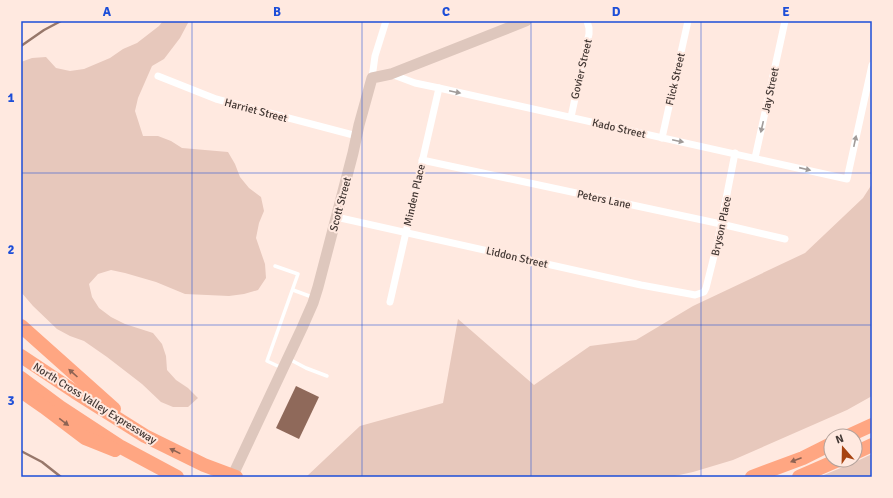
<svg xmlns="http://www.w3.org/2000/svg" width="893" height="498" viewBox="0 0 893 498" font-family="Signika,sans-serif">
<rect width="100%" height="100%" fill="#ffe9e0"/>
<g fill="#e7c8bc">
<path d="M 163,21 L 189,21 L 180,38 L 164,59 L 152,66 L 138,98 L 135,111 L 143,136 L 158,136 L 171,141 L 182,148 L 228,152 L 235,164 L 240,177 L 249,188 L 261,197 L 264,211 L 259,223 L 256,238 L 265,264 L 266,278 L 258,290 L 244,294 L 229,296 L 185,294 L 156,282 L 125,273 L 111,270 L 98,274 L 89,284 L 92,297 L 99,308 L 111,317 L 125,324 L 153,333 L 162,344 L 166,356 L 167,370 L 176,380 L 188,388 L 198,398 L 188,407 L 173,407 L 161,402 L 142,384 L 107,357 L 84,341 L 70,336 L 57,329 L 33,306 L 21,292 L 21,62 L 32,58 L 46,57 L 56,68 L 70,71 L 84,69 L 110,58 L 123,49 L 137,43 L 159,26 Z"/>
<path d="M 872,184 L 872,396 L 847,410 L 733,460 L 693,472 L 670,477 L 306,477 L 360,426 L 443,403 L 458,319 L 534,385 L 590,346 L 636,340 L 693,306 L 805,253 L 863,198 Z"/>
<path d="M 872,454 L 872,477 L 819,477 L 855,462 Z"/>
</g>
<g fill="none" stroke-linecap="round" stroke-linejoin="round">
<g stroke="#97776a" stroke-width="2.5">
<path d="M 21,46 L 44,30 L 61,21"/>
<path d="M 21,451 L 42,462 L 61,477"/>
</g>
</g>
<path fill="#8f695a" d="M 296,386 L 319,397 L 299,439 L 276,428 Z"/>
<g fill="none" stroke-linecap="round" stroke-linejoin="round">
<g stroke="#fff" stroke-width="3.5">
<path d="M 275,266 L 298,274 L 267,361 L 282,368"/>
<path d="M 293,290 L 312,297"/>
<path d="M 289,359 L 306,368 L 327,376"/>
</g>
<g stroke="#fff" stroke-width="7">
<path d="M 391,74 L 415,83 L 439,88 L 847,179 L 872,65"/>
<path d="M 158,76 L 216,99 L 357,136"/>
<path d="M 372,78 L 375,56 L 386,21"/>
<path d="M 571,117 L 589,34 L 589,28 L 587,21"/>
<path d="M 662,138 L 688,21"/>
<path d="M 755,158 L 785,21"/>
<path d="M 422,160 L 721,224 L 785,239"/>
<path d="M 336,217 L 641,285 L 690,294 L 695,295 L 704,292 L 706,288 L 718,240 L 735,153"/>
<path d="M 390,302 L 439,88"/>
</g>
<path stroke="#dec7bd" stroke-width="11" d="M 232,477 L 302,328 L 313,303 L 318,287 L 353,153 L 359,125 L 372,78 L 391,74 L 526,21"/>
<g stroke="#ffa682" stroke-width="14">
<path d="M 21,326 L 114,409"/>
<path d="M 21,356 L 75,392 L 145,436 L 204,465 L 236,477"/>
<path d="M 21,378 L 60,407 L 121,447 L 177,477"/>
<path d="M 21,391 L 44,407 L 85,438 L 115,450"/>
<path d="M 848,436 L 872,425"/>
<path d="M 855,453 L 872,445"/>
<path d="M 752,477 L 803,458 L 831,444"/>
<path d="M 799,477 L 838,460"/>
</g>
</g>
<defs><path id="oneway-solid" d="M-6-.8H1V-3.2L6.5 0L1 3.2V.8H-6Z"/></defs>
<g fill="#a09b99">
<use href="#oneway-solid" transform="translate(455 92) rotate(12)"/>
<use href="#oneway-solid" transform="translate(762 127) rotate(103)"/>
<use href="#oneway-solid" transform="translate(678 141) rotate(12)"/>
<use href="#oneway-solid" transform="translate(855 141) rotate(-78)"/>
<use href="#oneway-solid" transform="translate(805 169) rotate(13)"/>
</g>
<g fill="#8e6353">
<use href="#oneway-solid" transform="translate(73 373) rotate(-138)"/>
<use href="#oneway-solid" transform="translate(64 422) rotate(37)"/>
<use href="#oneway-solid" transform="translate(175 451) rotate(-154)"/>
<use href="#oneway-solid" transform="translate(796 460) rotate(159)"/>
</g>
<path fill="none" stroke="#1d4ed8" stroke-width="1" stroke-opacity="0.55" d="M 192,21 L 192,477M 362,21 L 362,477M 531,21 L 531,477M 701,21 L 701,477M 21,173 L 872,173M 21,325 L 872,325"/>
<g text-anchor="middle" stroke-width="4" stroke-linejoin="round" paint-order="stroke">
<g font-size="11" fill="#423733" stroke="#ffe9e0">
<text transform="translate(581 69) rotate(-77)" y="4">Govier Street</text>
<text transform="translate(675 79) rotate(-77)" y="4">Flick Street</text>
<text transform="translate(770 90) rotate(-78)" y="4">Jay Street</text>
<text transform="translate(256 110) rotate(15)" y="4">Harriet Street</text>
<text transform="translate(619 128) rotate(13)" y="4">Kado Street</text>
<text transform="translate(414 195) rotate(-77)" y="4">Minden Place</text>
<text transform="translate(604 199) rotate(12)" y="4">Peters Lane</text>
<text transform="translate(340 204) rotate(-75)" y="4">Scott Street</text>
<text transform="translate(721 226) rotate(-78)" y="4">Bryson Place</text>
<text transform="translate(517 257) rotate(13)" y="4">Liddon Street</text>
<text transform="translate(95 403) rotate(32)" y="4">North Cross Valley Expressway</text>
</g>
</g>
<rect width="893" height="498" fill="none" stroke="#ffe9e0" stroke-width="44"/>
<g transform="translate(843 448) rotate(340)"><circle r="19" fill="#ffe9e0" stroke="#b3a29b"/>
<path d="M0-3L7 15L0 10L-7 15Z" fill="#a74310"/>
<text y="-6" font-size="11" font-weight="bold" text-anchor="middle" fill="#423733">N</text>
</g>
<rect x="22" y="22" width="849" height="454" fill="none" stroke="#1d4ed8" stroke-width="1.5"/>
<g font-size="13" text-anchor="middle" font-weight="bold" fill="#1d4ed8">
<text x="107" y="16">A</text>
<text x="277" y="16">B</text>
<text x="446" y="16">C</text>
<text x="616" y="16">D</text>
<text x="786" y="16">E</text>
<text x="11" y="102">1</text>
<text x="11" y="254">2</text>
<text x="11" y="405">3</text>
</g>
</svg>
